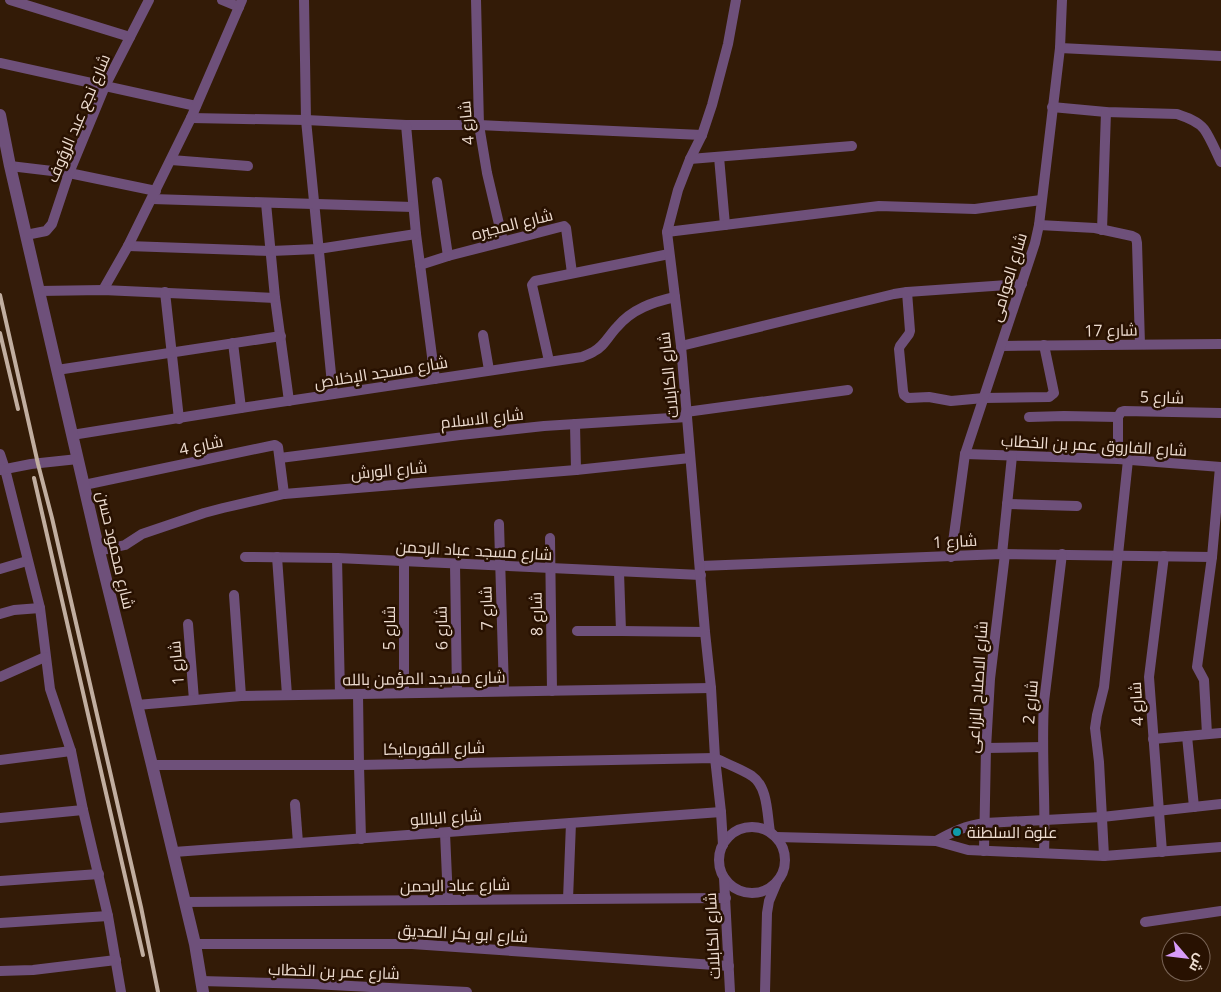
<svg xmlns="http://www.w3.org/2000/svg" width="1221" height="992" viewBox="0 0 1221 992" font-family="'Open Sans',Cairo,sans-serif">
<rect width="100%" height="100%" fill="#331b07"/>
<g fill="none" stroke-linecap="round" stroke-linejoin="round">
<g stroke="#6e507a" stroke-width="10">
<path d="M 10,0 L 130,37"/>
<path d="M 222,0 L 239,7"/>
<path d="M 304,0 L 306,120 L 333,394"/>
<path d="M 476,0 L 479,125 L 487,173 L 503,241"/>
<path d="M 1060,48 L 1221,56"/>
<path d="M 0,63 L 196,106"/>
<path d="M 1052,107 L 1106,112 L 1177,114 C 1186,117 1198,121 1204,129 C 1210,137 1216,152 1221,162"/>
<path d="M 191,118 L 306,120 L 406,125 L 479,125 L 702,135"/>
<path d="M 406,125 L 416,234 L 435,379"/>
<path d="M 719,157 L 725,225"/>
<path d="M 690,159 L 852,146"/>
<path d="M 171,160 L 248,166"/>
<path d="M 10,166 L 69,173 L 156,191"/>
<path d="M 437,182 L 448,256"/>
<path d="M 152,199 L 413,207"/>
<path d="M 266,203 L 275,298 L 289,401"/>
<path d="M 1039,225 L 1095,228 L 1132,236 L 1136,238 L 1137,243 L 1140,344"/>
<path d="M 1102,230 L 1106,112"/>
<path d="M 667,232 L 879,206 L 975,209 L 1041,200"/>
<path d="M 26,235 L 46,231 L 52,224 L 69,173 L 105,86 L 149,0"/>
<path d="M 128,246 L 271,251 L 318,249 L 416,234"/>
<path d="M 420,265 L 448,256 L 564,226 L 566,228 L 572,273"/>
<path d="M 103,290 L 128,246 L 191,118 L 242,0"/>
<path d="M 39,291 L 103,290 L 275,298"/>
<path d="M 165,292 L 179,419"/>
<path d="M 907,292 L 910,331 L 909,334 L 900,346 L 899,349 L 903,391 L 904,395 L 908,398 L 929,397 L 951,401 L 984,398 L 1049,397 L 1054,393 L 1044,345"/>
<path d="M 483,335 L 489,370"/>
<path d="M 233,343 L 241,408"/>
<path d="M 681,346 L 894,294 L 907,292 L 1022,284"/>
<path d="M 1002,346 L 1221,344"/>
<path d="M 549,361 L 532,285 L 535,281 L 669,254"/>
<path d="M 57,370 L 281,336"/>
<path d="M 686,412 L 848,390"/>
<path d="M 1029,417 L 1064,416 L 1118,417"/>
<path d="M 575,424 L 576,470"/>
<path d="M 72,435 L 241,408 L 582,357 C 586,355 590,354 593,352 C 604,347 609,335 617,327 C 632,309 653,302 675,297"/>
<path d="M 0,454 L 5,469 L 40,608 L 50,689 L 71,751 L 83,810 L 108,916 L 121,992"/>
<path d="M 965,454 L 1118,459 L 1221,467"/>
<path d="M 280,458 L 460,435 L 544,426 L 687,417"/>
<path d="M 1118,459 L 1118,417 L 1121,412 L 1124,411 L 1221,413"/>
<path d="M 0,470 L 31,464 L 78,459"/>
<path d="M 84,485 L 275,445 L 278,447 L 284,494"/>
<path d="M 1007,504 L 1077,506"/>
<path d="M 499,524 L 504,691"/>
<path d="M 550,538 L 552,691"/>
<path d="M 99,551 L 125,545 L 142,534 L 204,513 L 223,508 L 284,494 L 576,470 L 690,458"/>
<path d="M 1002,554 L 1012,456"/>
<path d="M 245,557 L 337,558 L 701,575"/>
<path d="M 277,557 L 287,695"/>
<path d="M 951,557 L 965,454 L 1035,243 L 1039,225 L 1060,48 L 1062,0"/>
<path d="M 337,558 L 340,694"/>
<path d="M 404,562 L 404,693"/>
<path d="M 455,564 L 457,692"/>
<path d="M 700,566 L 1002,554 L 1212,557"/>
<path d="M 0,569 L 27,561"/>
<path d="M 619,572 L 621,631"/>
<path d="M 234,595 L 241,696"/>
<path d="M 0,614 L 14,610 L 40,608"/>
<path d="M 188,624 L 194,700"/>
<path d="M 577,631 L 621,631 L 705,632"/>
<path d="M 0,677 L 45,657"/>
<path d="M 358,694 L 359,765 L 361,839"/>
<path d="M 137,705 L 241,696 L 711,688"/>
<path d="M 1207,734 L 1204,680 L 1197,667 L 1212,557 L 1220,467"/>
<path d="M 1187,736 L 1194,807"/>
<path d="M 1153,739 L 1221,733"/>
<path d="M 986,748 L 1043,747"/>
<path d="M 0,760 L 71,751"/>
<path d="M 152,765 L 359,765 L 715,758 C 727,764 741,769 752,776 C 768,787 767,814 770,832"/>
<path d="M 295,804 L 298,843"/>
<path d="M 0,818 L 83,810"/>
<circle cx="752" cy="860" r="33"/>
<path d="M 445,833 L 448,900"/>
<path d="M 776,837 L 936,841 L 968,850 L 1104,856 L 1221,847"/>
<path d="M 936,841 C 954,831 965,826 985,823 L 1102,817 L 1221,804"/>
<path d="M 723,845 L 721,812 L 715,758 L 711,688 L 705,632 L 687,417 L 681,346 L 667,232 L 678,190 L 690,159 L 702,135 L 712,105 L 728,44 L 736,0"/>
<path d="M 984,851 L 986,748 L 990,679 L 1005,554"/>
<path d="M 174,852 L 721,812"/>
<path d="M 1162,852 L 1149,677 L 1164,556"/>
<path d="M 1044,853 C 1046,803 1041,752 1044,702 L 1062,554"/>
<path d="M 1104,856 L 1099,762 L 1095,728 L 1097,715 L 1104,687 L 1128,460"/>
<path d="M 724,878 L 730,992"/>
<path d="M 0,881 L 99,874"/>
<path d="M 568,899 L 571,823"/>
<path d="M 185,902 L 726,898"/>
<path d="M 1145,922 L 1221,911"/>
<path d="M 0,923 L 108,916"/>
<path d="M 195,944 L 412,944 L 729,966"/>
<path d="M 0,971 L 33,970 L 116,960"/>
<path d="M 201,981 L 312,984 L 467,992"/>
<path d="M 765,992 L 767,913 L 769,901 L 777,882"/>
</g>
<path stroke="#6e507a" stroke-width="12" d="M 0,115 L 10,166 L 99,551 L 152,765 L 195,944 L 203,992"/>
<g stroke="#c1aea0" stroke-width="4">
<path d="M 0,295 L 38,464 L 52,518 L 141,907 L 158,992"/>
<path d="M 0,333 L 18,409"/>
<path d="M 34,478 L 143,955"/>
</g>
</g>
<circle fill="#0f9aa8" stroke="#281101" stroke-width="2" cx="957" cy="832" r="5"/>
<g text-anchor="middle" stroke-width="5" stroke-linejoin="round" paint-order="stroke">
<g font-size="16" fill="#eddcd0" stroke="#281101">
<text transform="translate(78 118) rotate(-67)" y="6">شارع نجع عبد الرؤوف</text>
<text transform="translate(466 123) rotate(-95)" y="6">شارع 4</text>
<text transform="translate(512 224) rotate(-14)" y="6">شارع المجيره</text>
<text transform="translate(1008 277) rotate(-73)" y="6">شارع العوامى</text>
<text transform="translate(1111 330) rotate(-1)" y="6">شارع 17</text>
<text transform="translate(381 372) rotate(-9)" y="6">شارع مسجد الإخلاص</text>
<text transform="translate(668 375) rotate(-96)" y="6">شارع الكابلات</text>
<text transform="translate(1162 397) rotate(1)" y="6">شارع 5</text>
<text transform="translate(482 418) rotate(-6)" y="6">شارع الاسلام</text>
<text transform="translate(201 445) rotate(-12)" y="6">شارع 4</text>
<text transform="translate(1094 445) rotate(3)" y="6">شارع الفاروق عمر بن الخطاب</text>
<text transform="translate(389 470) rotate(-5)" y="6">شارع الورش</text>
<text transform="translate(955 541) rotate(-3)" y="6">شارع 1</text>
<text transform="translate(116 550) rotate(77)" y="6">شارع محمود حسن</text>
<text transform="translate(474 550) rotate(3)" y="6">شارع مسجد عباد الرحمن</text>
<text transform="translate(486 608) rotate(-92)" y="6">شارع 7</text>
<text transform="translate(536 614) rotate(-91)" y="6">شارع 8</text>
<text transform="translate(389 628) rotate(-90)" y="6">شارع 5</text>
<text transform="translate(441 628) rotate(-91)" y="6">شارع 6</text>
<text transform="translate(176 663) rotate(-95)" y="6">شارع 1</text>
<text transform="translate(424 678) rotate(-1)" y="6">شارع مسجد المؤمن بالله</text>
<text transform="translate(977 687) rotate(-86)" y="6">شارع الاصلاح الزراعى</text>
<text transform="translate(1030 702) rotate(-85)" y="6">شارع 2</text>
<text transform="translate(1136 704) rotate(-93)" y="6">شارع 4</text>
<text transform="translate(434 748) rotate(-1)" y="6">شارع الفورمايكا</text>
<text transform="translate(446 817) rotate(-4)" y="6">شارع الباللو</text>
<text transform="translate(455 885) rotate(-1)" y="6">شارع عباد الرحمن</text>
<text transform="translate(463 933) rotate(3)" y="6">شارع ابو بكر الصديق</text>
<text transform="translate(712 936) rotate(-93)" y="6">شارع الكابلات</text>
<text transform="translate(334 971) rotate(2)" y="6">شارع عمر بن الخطاب</text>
</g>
<g font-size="16" fill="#eddcd0" stroke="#281101" text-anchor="start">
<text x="967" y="838">علوة السلطنة</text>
</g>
</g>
<g transform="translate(1186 957) rotate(118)"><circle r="24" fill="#281101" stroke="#776254"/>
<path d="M0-4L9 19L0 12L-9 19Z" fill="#d79bf9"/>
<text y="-8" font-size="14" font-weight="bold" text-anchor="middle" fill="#eddcd0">ش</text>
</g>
</svg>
